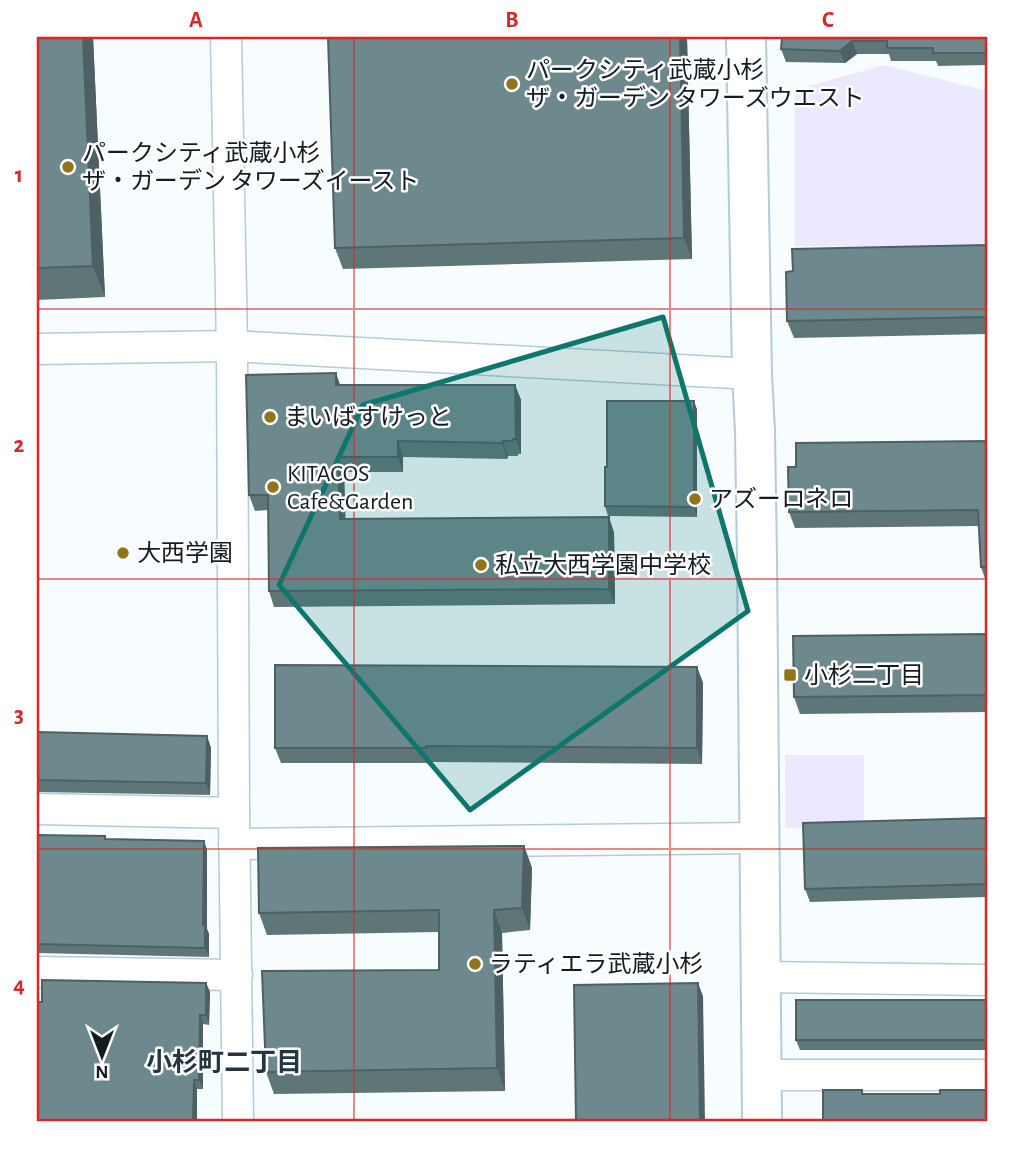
<svg xmlns="http://www.w3.org/2000/svg" width="1024" height="1158" viewBox="0 0 1024 1158" font-family="'Alegreya Sans','Noto Sans JP',sans-serif">
<rect width="100%" height="100%" fill="#f7fcff"/>
<g fill="#ece8ff">
<path d="M 884,65 L 987,91 L 987,247 L 795,246 L 795,90 Z"/>
<rect x="785" y="755" width="79" height="73"/>
</g>
<g fill="none" stroke-linecap="round" stroke-linejoin="round">
<g stroke="#b4cbd9" stroke-width="33">
<g id="minor">
<path d="M 226,37 L 232,346 L 234,813 L 238,1121"/>
<path d="M 37,349 L 232,346 L 752,374"/>
<path d="M 37,809 L 234,813"/>
<path d="M 234,844 L 758,838"/>
<path d="M 37,972 L 237,975"/>
<path d="M 760,977 L 987,980"/>
<path d="M 762,1075 L 987,1075"/>
</g>
</g>
<g stroke="#b4cbd9" stroke-width="42">
<path id="tertiary" d="M 746,37 L 752,374 L 755,431 L 757,559 L 762,1121"/>
</g>
<use href="#minor" stroke="#fff" stroke-width="30"/>
<use href="#tertiary" stroke="#fff" stroke-width="38"/>
</g>
<g fill="#5f7679">
<path d="M 37,37 L 93,37 L 105,297 L 37,300 Z"/>
<path d="M 687,37 L 692,259 L 343,269 L 335,248 Z"/>
<path d="M 782,37 L 987,37 L 987,65 L 938,66 L 936,61 L 891,61 L 889,54 L 857,54 L 845,63 L 786,62 L 781,49 Z"/>
<path d="M 987,245 L 987,334 L 794,338 L 787,321 Z"/>
<path d="M 336,373 L 340,385 L 515,385 L 521,400 L 521,454 L 518,454 L 518,456 L 508,456 L 507,459 L 403,457 L 403,472 L 344,472 L 345,519 L 614,532 L 615,604 L 274,607 L 269,591 L 268,510 L 255,511 L 249,495 Z"/>
<path d="M 694,401 L 697,410 L 697,517 L 608,516 L 605,506 L 607,467 Z"/>
<path d="M 987,441 L 987,584 L 981,567 L 979,526 L 795,528 L 789,512 L 796,467 Z"/>
<path d="M 987,634 L 987,712 L 800,714 L 794,697 Z"/>
<path d="M 697,667 L 703,683 L 702,764 L 432,762 L 432,763 L 281,763 L 275,748 Z"/>
<path d="M 37,732 L 207,736 L 211,748 L 210,795 L 37,792 Z"/>
<path d="M 987,818 L 987,897 L 810,902 L 805,889 Z"/>
<path d="M 37,835 L 106,839 L 204,841 L 207,850 L 207,929 L 209,934 L 209,957 L 37,953 Z"/>
<path d="M 524,846 L 532,868 L 530,930 L 502,933 L 505,1091 L 274,1094 L 266,1072 L 439,970 L 439,932 L 267,935 L 259,913 Z"/>
<path d="M 206,983 L 210,992 L 209,1025 L 203,1024 L 203,1089 L 197,1089 L 42,1002 Z"/>
<path d="M 987,1000 L 987,1050 L 800,1050 L 796,1040 Z"/>
</g>
<g fill="#4d6063">
<path d="M 83,37 L 93,37 L 105,297 L 93,266 Z"/>
<path d="M 680,37 L 687,37 L 692,259 L 684,238 Z"/>
<path d="M 852,41 L 857,54 L 845,63 L 840,51 Z"/>
<path d="M 336,373 L 341,388 L 336,385 Z"/>
<path d="M 515,385 L 521,400 L 521,454 L 516,439 Z"/>
<path d="M 694,401 L 697,410 L 697,517 L 694,507 Z"/>
<path d="M 398,441 L 403,457 L 403,472 L 398,457 Z"/>
<path d="M 503,441 L 508,456 L 507,459 L 502,443 Z"/>
<path d="M 338,457 L 344,472 L 346,534 L 340,519 Z"/>
<path d="M 609,517 L 614,532 L 615,604 L 609,589 Z"/>
<path d="M 697,667 L 703,683 L 702,764 L 697,748 Z"/>
<path d="M 207,736 L 211,748 L 210,795 L 206,783 Z"/>
<path d="M 204,841 L 207,850 L 207,929 L 209,934 L 209,957 L 205,948 L 203,925 Z"/>
<path d="M 524,846 L 532,868 L 530,930 L 522,908 Z"/>
<path d="M 494,910 L 502,933 L 505,1091 L 497,1068 Z"/>
<path d="M 206,983 L 210,992 L 209,1025 L 206,1015 Z"/>
<path d="M 698,983 L 703,996 L 705,1121 L 700,1121 Z"/>
<path d="M 200,1015 L 203,1024 L 203,1089 L 199,1080 Z"/>
<path d="M 194,1080 L 197,1089 L 197,1121 L 193,1121 Z"/>
</g>
<g fill="#6e898d" stroke="#4d6063" stroke-width="2">
<path d="M 37,37 L 83,37 L 93,266 L 37,268 Z"/>
<path d="M 328,37 L 680,37 L 684,238 L 335,248 Z"/>
<path d="M 782,37 L 987,37 L 987,53 L 933,53 L 933,48 L 887,48 L 887,41 L 852,41 L 840,51 L 781,49 Z"/>
<path d="M 987,245 L 987,317 L 787,321 L 786,272 L 793,271 L 792,249 Z"/>
<path d="M 336,373 L 336,385 L 515,385 L 516,439 L 513,439 L 513,441 L 503,441 L 502,443 L 398,441 L 398,457 L 338,457 L 340,519 L 609,517 L 609,589 L 269,591 L 268,495 L 249,495 L 246,375 Z"/>
<path d="M 607,401 L 694,401 L 694,507 L 605,506 L 605,467 L 607,467 Z"/>
<path d="M 987,441 L 987,567 L 981,567 L 978,510 L 789,512 L 788,467 L 796,467 L 796,443 Z"/>
<path d="M 987,634 L 987,695 L 794,697 L 793,636 Z"/>
<path d="M 275,665 L 697,667 L 697,748 L 426,746 L 426,748 L 275,748 Z"/>
<path d="M 37,732 L 207,736 L 206,783 L 37,780 Z"/>
<path d="M 987,818 L 987,884 L 805,889 L 803,823 Z"/>
<path d="M 37,835 L 105,836 L 105,839 L 204,841 L 203,925 L 205,925 L 205,948 L 37,944 Z"/>
<path d="M 524,846 L 522,908 L 494,910 L 497,1068 L 266,1072 L 262,971 L 439,970 L 439,910 L 259,913 L 258,848 Z"/>
<path d="M 42,980 L 206,983 L 206,1015 L 200,1015 L 199,1080 L 194,1080 L 193,1121 L 37,1121 L 37,1002 L 42,1002 Z"/>
<path d="M 698,983 L 700,1121 L 576,1121 L 574,985 Z"/>
<rect x="796" y="1000" width="191" height="40"/>
<path d="M 823,1090 L 862,1090 L 862,1094 L 940,1094 L 940,1090 L 987,1090 L 987,1121 L 823,1121 Z"/>
</g>
<path fill="#0f766e" fill-opacity="0.2" stroke="#0f766e" stroke-width="5" stroke-linejoin="round" d="M 663,317 L 748,611 L 470,810 L 279,585 L 363,405 Z"/>
<path fill="none" stroke="#d62828" stroke-width="2" stroke-opacity="0.55" d="M 354,37 L 354,1121M 670,37 L 670,1121M 37,309 L 987,309M 37,579 L 987,579M 37,849 L 987,849"/>
<g fill="#91741a" stroke="#fff" stroke-width="2.5">
<circle cx="512" cy="84" r="7"/>
<circle cx="68" cy="167" r="7"/>
<circle cx="270" cy="417" r="7"/>
<circle cx="273" cy="487" r="7"/>
<circle cx="695" cy="499" r="7"/>
<circle cx="123" cy="553" r="7"/>
<circle cx="481" cy="565" r="7"/>
<rect x="783" y="668" width="14" height="14" rx="3.5"/>
<circle cx="475" cy="964" r="7"/>
</g>
<g text-anchor="middle" stroke-width="5" stroke-linejoin="round" paint-order="stroke">
<g font-size="24" fill="#141c22" stroke="#fff" text-anchor="start">
<text x="526" y="78">パークシティ武蔵小杉<tspan x="526" dy="28">ザ・ガーデン タワーズウエスト</tspan></text>
<text x="82" y="161">パークシティ武蔵小杉<tspan x="82" dy="28">ザ・ガーデン タワーズイースト</tspan></text>
<text x="284" y="425">まいばすけっと</text>
<text x="287" y="481">KITACOS<tspan x="287" dy="28">Cafe&amp;Garden</tspan></text>
<text x="709" y="507">アズーロネロ</text>
<text x="137" y="561">大西学園</text>
<text x="495" y="573">私立大西学園中学校</text>
<text x="804" y="683">小杉二丁目</text>
<text x="489" y="972">ラティエラ武蔵小杉</text>
</g>
<g font-size="26" font-weight="bold" fill="#243642" stroke="#fff">
<text x="224" y="1071">小杉町二丁目</text>
</g>
</g>
<rect width="1024" height="1158" fill="none" stroke="#ffffff" stroke-width="77"/>
<g transform="translate(102 1056) rotate(180)" stroke="#ffffff" stroke-width="5" paint-order="stroke">
<path d="M0-5L12 26L0 18L-12 26Z" fill="#141c22"/>
<text y="-10" font-size="19" font-weight="bold" text-anchor="middle" fill="#141c22">N</text>
</g>
<rect x="38" y="38" width="948" height="1082" fill="none" stroke="#d62828" stroke-width="2.5"/>
<g font-size="23" text-anchor="middle" font-weight="bold" fill="#d62828">
<text x="196" y="27">A</text>
<text x="512" y="27">B</text>
<text x="828" y="27">C</text>
<text x="19" y="182">1</text>
<text x="19" y="452">2</text>
<text x="19" y="722">3</text>
<text x="19" y="992">4</text>
</g>
</svg>
